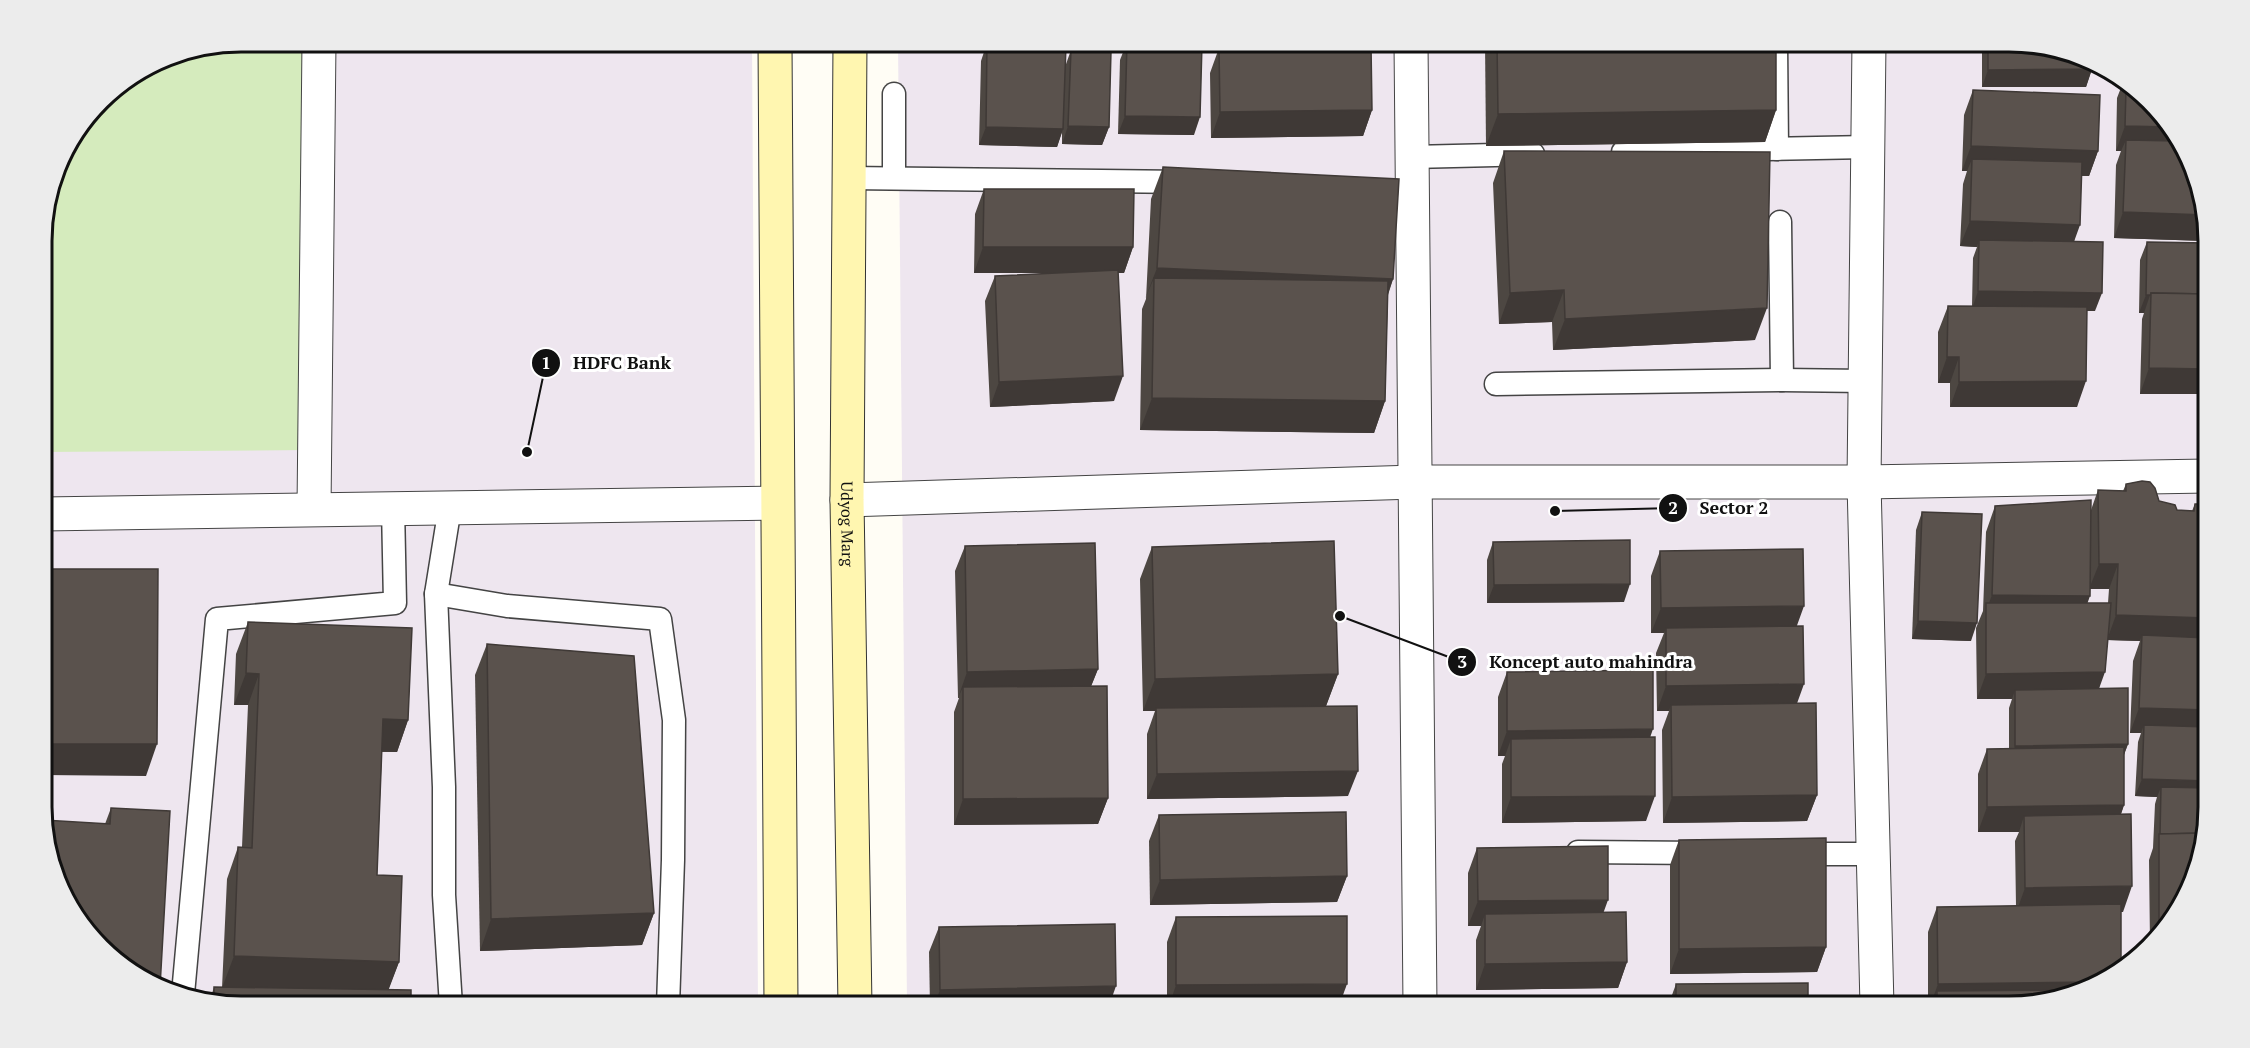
<svg xmlns="http://www.w3.org/2000/svg" width="2250" height="1048" viewBox="0 0 2250 1048" font-family="'PT Serif',serif">
<rect width="100%" height="100%" fill="#fffdf5"/>
<g fill="#eee6ef">
<path d="M 241,42 L 752,42 L 758,1006 L 241,1006 L 165,991 L 83,928 L 44,833 L 42,228 L 63,153 L 110,92 L 165,57 Z"/>
<path d="M 898,42 L 2009,42 L 2085,57 L 2167,120 L 2206,215 L 2208,807 L 2167,928 L 2120,972 L 2022,1006 L 907,1006 Z"/>
</g>
<path fill="#d5ebbd" d="M 241,42 L 309,42 L 310,450 L 43,452 L 42,228 L 63,153 L 110,92 L 165,57 Z"/>
<g fill="none" stroke-linecap="round" stroke-linejoin="round">
<g stroke="#444" stroke-width="25">
<g id="lane">
<path d="M 1776,42 L 1777,149"/>
<path d="M 894,94 L 894,178"/>
<path d="M 1623,152 L 1868,147"/>
<path d="M 1412,157 L 1533,154"/>
<path d="M 849,178 L 1187,182"/>
<path d="M 1780,222 L 1782,380"/>
<path d="M 1496,384 L 1782,380 L 1866,381"/>
<path d="M 450,507 L 436,594 L 444,787 L 444,895 L 451,1006"/>
<path d="M 436,594 L 507,606 L 660,619 L 674,720 L 673,860 L 668,1006"/>
<path d="M 1578,852 L 1704,853"/>
<path d="M 1797,854 L 1873,854"/>
<path d="M 183,994 L 217,619 L 395,603 L 393,507"/>
</g>
</g>
<g stroke="#444" stroke-width="35">
<g id="street">
<path d="M 1411,42 L 1420,1006"/>
<path d="M 1869,42 L 1864,482 L 1877,1006"/>
<path d="M 847,500 L 1415,482 L 1864,482 L 2207,476"/>
<path d="M 314,509 L 319,42"/>
<path d="M 43,514 L 777,503"/>
</g>
</g>
<g stroke="#333" stroke-width="35">
<g id="secondary">
<path d="M 775,42 L 781,1006"/>
<path id="s1" d="M 850,42 L 847,500 L 855,1006"/>
</g>
</g>
<use href="#lane" stroke="#fff" stroke-width="22"/>
<use href="#street" stroke="#fff" stroke-width="33"/>
<use href="#secondary" stroke="#fff6b0" stroke-width="33"/>
</g>
<g fill="#4d4742" fill-rule="evenodd">
<path d="M 1127,42 L 1194,135 L 1118,134 L 1120,60 Z"/>
<path d="M 1249,42 L 1371,42 L 1370,45 L 1372,110 L 1363,136 L 1211,138 L 1210,73 L 1219,48 L 1249,47 Z"/>
<path d="M 1485,42 L 1776,42 L 1776,110 L 1765,142 L 1486,146 Z"/>
<path d="M 1982,42 L 2009,42 L 2092,69 L 2086,87 L 1982,87 Z"/>
<path d="M 987,43 L 1065,67 L 1071,50 L 1109,127 L 1102,145 L 1062,144 L 1062,132 L 1057,147 L 979,145 L 981,61 Z"/>
<path d="M 2122,85 L 2167,120 L 2206,215 L 2206,241 L 2114,238 L 2116,165 L 2121,151 L 2116,151 L 2117,98 Z"/>
<path d="M 1973,90 L 2098,151 L 2089,176 L 2082,176 L 2074,242 L 2095,311 L 2087,311 L 2077,407 L 1950,407 L 1950,383 L 1938,383 L 1938,332 L 1948,306 L 1972,306 L 1973,258 L 1977,247 L 1960,246 L 1963,184 L 1967,171 L 1962,171 L 1964,115 Z"/>
<path d="M 1504,151 L 1755,340 L 1553,350 L 1552,322 L 1499,324 L 1493,183 Z"/>
<path d="M 1163,167 L 1393,279 L 1388,295 L 1385,401 L 1374,433 L 1140,430 L 1142,309 L 1146,299 L 1151,199 Z"/>
<path d="M 984,189 L 1133,247 L 1124,273 L 1118,273 L 1114,401 L 990,407 L 985,301 L 995,276 L 1059,273 L 974,273 L 975,214 Z"/>
<path d="M 2147,242 L 2206,243 L 2207,394 L 2140,394 L 2142,319 L 2144,313 L 2139,313 L 2140,260 Z"/>
<path d="M 2126,484 L 2177,510 L 2192,511 L 2195,504 L 2167,928 L 2150,944 L 2149,860 L 2153,848 L 2155,804 L 2157,797 L 2135,796 L 2138,742 L 2141,733 L 2130,733 L 2133,661 L 2140,641 L 2108,640 L 2099,688 L 2128,744 L 2124,755 L 2124,805 L 2121,814 L 2123,912 L 2121,912 L 2022,1006 L 1928,1006 L 1928,932 L 1937,907 L 2016,906 L 2015,841 L 2019,832 L 1978,832 L 1978,774 L 1987,749 L 2009,749 L 2009,708 L 2012,699 L 1977,699 L 1976,628 L 1983,611 L 1986,532 L 1995,506 L 2091,510 L 2098,490 L 2123,491 ZM 2090,589 L 2109,589 L 2108,603 L 2087,603 Z"/>
<path d="M 1922,512 L 1971,641 L 1912,639 L 1916,530 Z"/>
<path d="M 1493,542 L 1624,602 L 1487,603 L 1487,560 Z"/>
<path d="M 965,546 L 1098,669 L 1091,686 L 1108,798 L 1098,824 L 954,825 L 954,712 L 959,698 L 958,698 L 955,571 Z"/>
<path d="M 1152,547 L 1338,674 L 1326,706 L 1348,796 L 1147,799 L 1147,734 L 1155,711 L 1143,711 L 1140,579 Z"/>
<path d="M 1660,551 L 1796,626 L 1797,703 L 1817,795 L 1807,821 L 1663,823 L 1662,730 L 1669,711 L 1657,711 L 1656,653 L 1664,633 L 1651,633 L 1651,576 Z"/>
<path d="M 248,622 L 408,720 L 397,752 L 382,752 L 377,875 L 399,962 L 388,990 L 241,1006 L 210,1000 L 214,987 L 222,988 L 227,879 L 238,847 L 242,847 L 248,705 L 234,705 L 236,654 Z"/>
<path d="M 487,644 L 654,913 L 642,945 L 480,951 L 475,675 Z"/>
<path d="M 1507,672 L 1651,737 L 1646,821 L 1502,823 L 1502,764 L 1505,756 L 1498,756 L 1498,697 Z"/>
<path d="M 111,808 L 160,987 L 105,824 Z"/>
<path d="M 1159,815 L 1347,876 L 1337,902 L 1150,905 L 1149,841 Z"/>
<path d="M 1679,840 L 1826,947 L 1817,972 L 1670,974 L 1670,865 Z"/>
<path d="M 1477,848 L 1603,913 L 1627,962 L 1618,988 L 1476,990 L 1476,940 L 1481,926 L 1468,926 L 1468,873 Z"/>
<path d="M 1176,917 L 1339,1006 L 1167,1006 L 1167,942 Z"/>
<path d="M 939,927 L 1109,1006 L 930,1006 L 929,952 Z"/>
<path d="M 1676,984 L 1808,1006 L 1668,1006 Z"/>
</g>
<g fill="#3f3936">
<path d="M 1258,42 L 1371,42 L 1363,63 L 1249,65 Z"/>
<path d="M 2092,69 L 2086,87 L 1982,87 L 1988,70 Z"/>
<path d="M 1372,110 L 1363,136 L 1211,138 L 1220,112 Z"/>
<path d="M 1776,110 L 1765,142 L 1486,146 L 1498,114 Z"/>
<path d="M 1125,116 L 1200,117 L 1194,135 L 1118,134 Z"/>
<path d="M 1068,126 L 1109,127 L 1102,145 L 1062,144 Z"/>
<path d="M 2125,126 L 2170,127 L 2180,153 L 2126,140 L 2121,151 L 2116,151 Z"/>
<path d="M 986,127 L 1063,129 L 1057,147 L 979,145 Z"/>
<path d="M 1971,146 L 2098,151 L 2089,176 L 1971,171 L 1972,159 L 1967,171 L 1962,171 Z"/>
<path d="M 2123,212 L 2206,215 L 2206,241 L 2114,238 Z"/>
<path d="M 1970,221 L 2080,225 L 2071,250 L 1979,240 L 1977,247 L 1960,246 Z"/>
<path d="M 983,247 L 1133,247 L 1124,273 L 974,273 Z"/>
<path d="M 1157,268 L 1393,279 L 1382,311 L 1154,278 L 1145,299 Z"/>
<path d="M 1564,290 L 1552,322 L 1499,324 L 1510,293 Z"/>
<path d="M 1978,291 L 2102,293 L 2095,311 L 1972,309 Z"/>
<path d="M 2146,295 L 2150,295 L 2144,313 L 2139,313 Z"/>
<path d="M 1767,308 L 1755,340 L 1553,350 L 1565,319 Z"/>
<path d="M 1947,357 L 1959,357 L 1950,383 L 1938,383 Z"/>
<path d="M 2149,368 L 2207,369 L 2207,394 L 2140,394 Z"/>
<path d="M 1123,376 L 1114,401 L 990,407 L 999,382 Z"/>
<path d="M 2086,381 L 2077,407 L 1950,407 L 1959,382 Z"/>
<path d="M 1152,398 L 1385,401 L 1374,433 L 1140,430 Z"/>
<path d="M 2099,564 L 2118,564 L 2109,589 L 2089,589 Z"/>
<path d="M 1630,584 L 1624,602 L 1487,603 L 1494,585 Z"/>
<path d="M 1992,595 L 2090,596 L 2081,621 L 1986,611 Z"/>
<path d="M 1804,606 L 1795,631 L 1666,628 L 1664,633 L 1651,633 L 1661,608 Z"/>
<path d="M 2116,615 L 2207,618 L 2208,644 L 2142,635 L 2140,641 L 2107,640 Z"/>
<path d="M 1918,621 L 1977,623 L 1971,641 L 1912,639 Z"/>
<path d="M 1098,669 L 1088,694 L 963,687 L 958,698 L 967,672 Z"/>
<path d="M 2105,672 L 2096,697 L 2015,690 L 2012,699 L 1977,699 L 1986,674 Z"/>
<path d="M 246,673 L 259,674 L 248,705 L 234,705 Z"/>
<path d="M 1338,674 L 1326,706 L 1156,708 L 1155,711 L 1143,711 L 1155,679 Z"/>
<path d="M 1804,684 L 1795,709 L 1671,705 L 1669,711 L 1657,711 L 1666,686 Z"/>
<path d="M 2139,708 L 2208,710 L 2208,735 L 2144,725 L 2141,733 L 2130,733 Z"/>
<path d="M 383,719 L 408,720 L 397,752 L 372,751 Z"/>
<path d="M 1653,729 L 1644,755 L 1511,739 L 1505,756 L 1498,756 L 1507,731 Z"/>
<path d="M 44,744 L 157,744 L 146,776 L 44,775 Z"/>
<path d="M 2128,744 L 2121,762 L 2009,764 L 2015,746 Z"/>
<path d="M 1358,771 L 1348,796 L 1147,799 L 1157,774 Z"/>
<path d="M 2142,779 L 2208,781 L 2208,799 L 2161,787 L 2157,797 L 2135,796 Z"/>
<path d="M 1817,795 L 1807,821 L 1663,823 L 1672,797 Z"/>
<path d="M 1655,796 L 1646,821 L 1502,823 L 1511,797 Z"/>
<path d="M 1108,798 L 1098,824 L 954,825 L 963,799 Z"/>
<path d="M 2124,805 L 2115,831 L 2024,816 L 2019,832 L 1978,832 L 1987,807 Z"/>
<path d="M 1347,876 L 1337,902 L 1150,905 L 1160,880 Z"/>
<path d="M 2132,886 L 2123,912 L 2016,913 L 2025,888 Z"/>
<path d="M 1608,900 L 1599,925 L 1485,914 L 1481,926 L 1468,926 L 1478,901 Z"/>
<path d="M 654,913 L 642,945 L 480,951 L 491,919 Z"/>
<path d="M 1826,947 L 1817,972 L 1670,974 L 1679,949 Z"/>
<path d="M 234,956 L 399,962 L 387,994 L 222,988 Z"/>
<path d="M 1627,962 L 1618,988 L 1476,990 L 1485,964 Z"/>
<path d="M 2092,982 L 2022,1006 L 1937,991 L 1932,1006 L 1930,1006 L 1938,984 Z"/>
<path d="M 1347,984 L 1339,1006 L 1169,1006 L 1176,985 Z"/>
<path d="M 1116,986 L 1109,1006 L 934,1006 L 940,990 Z"/>
</g>
<g fill="#5a524d" stroke="#3f3936" stroke-width="1.5">
<path d="M 1127,42 L 1202,44 L 1200,117 L 1125,116 Z"/>
<path d="M 1497,42 L 1776,42 L 1776,110 L 1498,114 Z"/>
<path d="M 1988,42 L 2009,42 L 2085,57 L 2092,63 L 2092,69 L 1988,70 Z"/>
<path d="M 987,43 L 1066,45 L 1063,129 L 986,127 Z"/>
<path d="M 1371,45 L 1372,110 L 1220,112 L 1219,48 Z"/>
<path d="M 1071,50 L 1111,51 L 1109,127 L 1068,126 Z"/>
<path d="M 2126,89 L 2167,120 L 2170,127 L 2125,126 Z"/>
<path d="M 1973,90 L 2100,95 L 2098,151 L 1971,146 Z"/>
<path d="M 2126,140 L 2176,141 L 2206,215 L 2123,212 Z"/>
<path d="M 1504,151 L 1770,152 L 1767,308 L 1565,319 L 1564,290 L 1510,293 Z"/>
<path d="M 1972,159 L 2082,162 L 2080,225 L 1970,221 Z"/>
<path d="M 1163,167 L 1399,179 L 1393,279 L 1157,268 Z"/>
<path d="M 984,189 L 1134,189 L 1133,247 L 983,247 Z"/>
<path d="M 1979,240 L 2103,242 L 2102,293 L 1978,291 Z"/>
<path d="M 2147,242 L 2206,243 L 2207,294 L 2151,293 L 2151,295 L 2146,295 Z"/>
<path d="M 1118,270 L 1123,376 L 999,382 L 995,276 Z"/>
<path d="M 1154,278 L 1388,281 L 1385,401 L 1152,398 Z"/>
<path d="M 2151,293 L 2207,294 L 2207,369 L 2149,368 Z"/>
<path d="M 1948,306 L 2087,307 L 2086,381 L 1959,382 L 1959,357 L 1947,357 Z"/>
<path d="M 2142,481 L 2150,482 L 2155,488 L 2159,501 L 2175,505 L 2177,510 L 2194,511 L 2195,504 L 2207,504 L 2207,618 L 2116,615 L 2118,564 L 2099,564 L 2098,490 L 2126,491 L 2126,484 Z"/>
<path d="M 2091,500 L 2090,596 L 1992,595 L 1995,506 Z"/>
<path d="M 1922,512 L 1982,514 L 1977,623 L 1918,621 Z"/>
<path d="M 1630,540 L 1630,584 L 1494,585 L 1493,542 Z"/>
<path d="M 1334,541 L 1338,674 L 1155,679 L 1152,547 Z"/>
<path d="M 1095,543 L 1098,669 L 967,672 L 965,546 Z"/>
<path d="M 1803,549 L 1804,606 L 1661,608 L 1660,551 Z"/>
<path d="M 43,569 L 158,569 L 157,744 L 44,744 Z"/>
<path d="M 1986,603 L 2111,603 L 2105,672 L 1986,674 Z"/>
<path d="M 248,622 L 412,628 L 408,720 L 383,719 L 377,875 L 402,876 L 399,962 L 234,956 L 238,847 L 252,848 L 259,674 L 246,673 Z"/>
<path d="M 1803,626 L 1804,684 L 1666,686 L 1666,628 Z"/>
<path d="M 2142,635 L 2208,638 L 2208,710 L 2139,708 Z"/>
<path d="M 487,644 L 634,656 L 654,913 L 491,919 Z"/>
<path d="M 1653,670 L 1653,729 L 1507,731 L 1507,672 Z"/>
<path d="M 1107,686 L 1108,798 L 963,799 L 963,687 Z"/>
<path d="M 2128,688 L 2128,744 L 2015,746 L 2015,690 Z"/>
<path d="M 1816,703 L 1817,795 L 1672,797 L 1671,705 Z"/>
<path d="M 1357,706 L 1358,771 L 1157,774 L 1156,708 Z"/>
<path d="M 2144,725 L 2208,727 L 2208,781 L 2142,779 Z"/>
<path d="M 1655,737 L 1655,796 L 1511,797 L 1511,739 Z"/>
<path d="M 2124,747 L 2124,805 L 1987,807 L 1987,749 Z"/>
<path d="M 2161,787 L 2208,788 L 2208,807 L 2203,833 L 2160,834 Z"/>
<path d="M 111,808 L 170,811 L 160,987 L 83,928 L 44,833 L 44,820 L 110,824 Z"/>
<path d="M 1346,812 L 1347,876 L 1160,880 L 1159,815 Z"/>
<path d="M 2131,814 L 2132,886 L 2025,888 L 2024,816 Z"/>
<path d="M 2203,833 L 2193,883 L 2167,928 L 2159,935 L 2159,834 Z"/>
<path d="M 1826,838 L 1826,947 L 1679,949 L 1679,840 Z"/>
<path d="M 1608,846 L 1608,900 L 1478,901 L 1477,848 Z"/>
<path d="M 2121,904 L 2121,971 L 2120,972 L 2092,982 L 1938,984 L 1937,907 Z"/>
<path d="M 1626,912 L 1627,962 L 1485,964 L 1485,914 Z"/>
<path d="M 1347,916 L 1347,984 L 1176,985 L 1176,917 Z"/>
<path d="M 1115,924 L 1116,986 L 940,990 L 939,927 Z"/>
<path d="M 1808,983 L 1808,1006 L 1676,1006 L 1676,984 Z"/>
<path d="M 214,987 L 411,990 L 411,1006 L 241,1006 L 214,1001 Z"/>
<path d="M 2068,990 L 2022,1006 L 1937,1006 L 1937,991 Z"/>
</g>
<g text-anchor="middle" stroke-width="6" stroke-linejoin="round" paint-order="stroke">
<g font-size="16" fill="#111" stroke="#fff">
<text dy="6" stroke="none"><textPath href="#s1" startOffset="482">Udyog Marg</textPath></text>
</g>
</g>
<path d="M0 0H2250V1048H0ZM241 52H2009A189 189 0 0 1 2198 241V807A189 189 0 0 1 2009 996H241A189 189 0 0 1 52 807V241A189 189 0 0 1 241 52Z" fill="#ececec" fill-rule="evenodd"/>
<path fill="none" stroke="#111" stroke-width="3" d="M241 52H2009A189 189 0 0 1 2198 241V807A189 189 0 0 1 2009 996H241A189 189 0 0 1 52 807V241A189 189 0 0 1 241 52Z"/>
<path fill="none" stroke="#111" stroke-width="2" d="M527 452L546 363M1555 511L1673 508M1340 616L1462 662"/>
<g fill="#111" stroke="#fff" stroke-width="2">
<circle cx="527" cy="452" r="6"/>
<circle cx="1555" cy="511" r="6"/>
<circle cx="1340" cy="616" r="6"/>
<circle cx="546" cy="363" r="15"/>
<circle cx="1673" cy="508" r="15"/>
<circle cx="1462" cy="662" r="15"/>
</g>
<g font-size="18" text-anchor="middle" font-weight="bold" fill="#fff">
<text x="546" y="369">1</text>
<text x="1673" y="514">2</text>
<text x="1462" y="668">3</text>
</g>
<g font-size="18" text-anchor="middle" font-weight="bold" fill="#111" stroke="#fff" stroke-width="6" stroke-linejoin="round" paint-order="stroke">
<text x="622" y="369">HDFC Bank</text>
<text x="1734" y="514">Sector 2</text>
<text x="1591" y="668">Koncept auto mahindra</text>
</g>
</svg>
